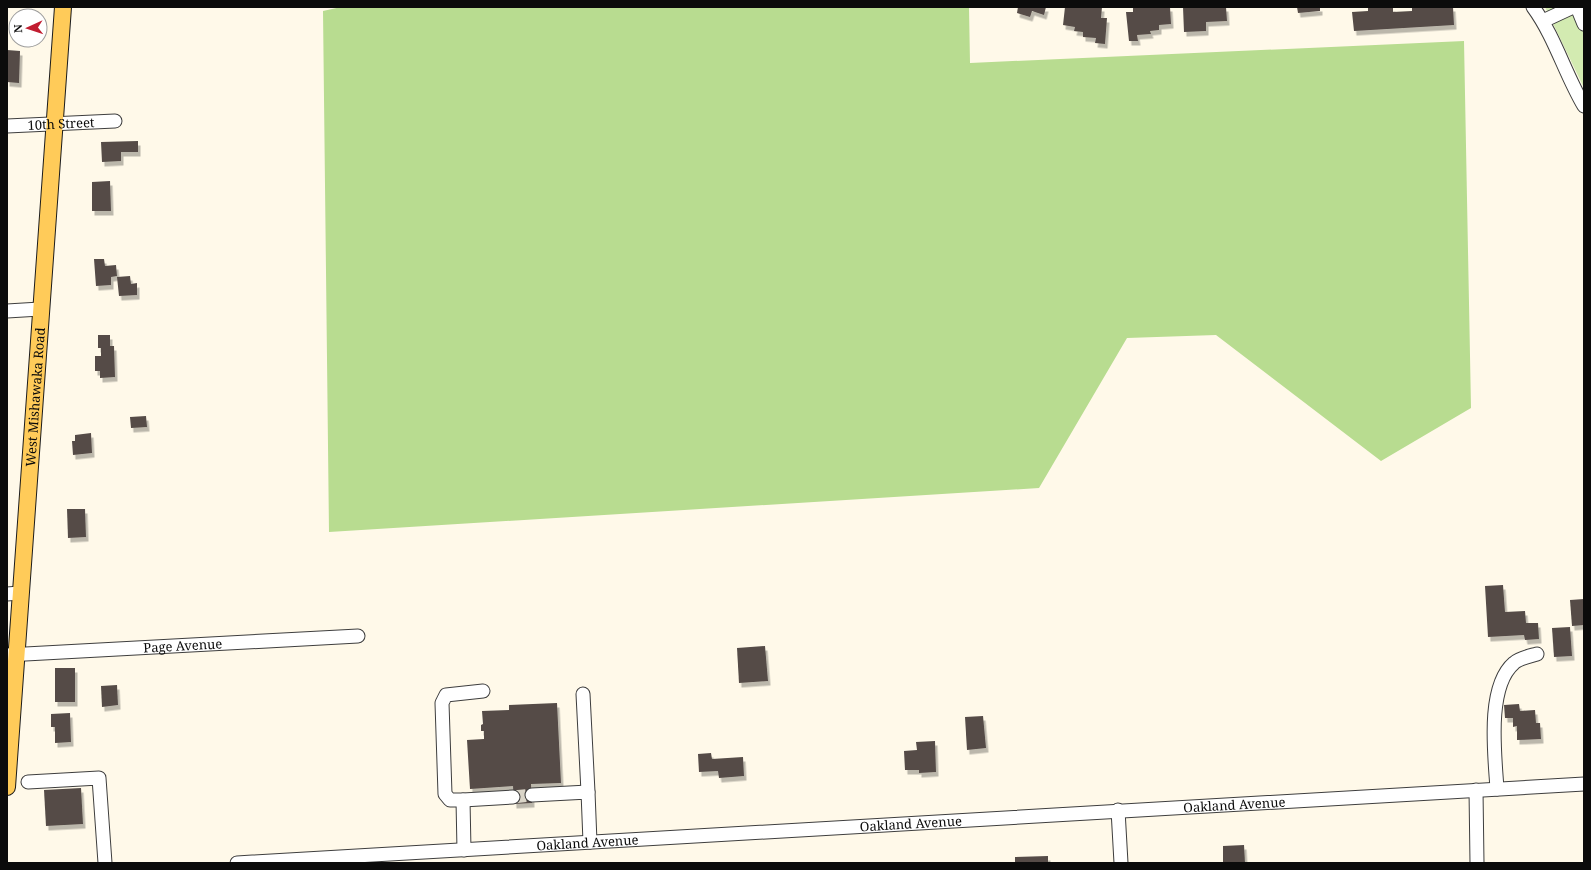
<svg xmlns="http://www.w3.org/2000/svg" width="1591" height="870" viewBox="0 0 1591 870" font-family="'Noto Serif',serif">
<defs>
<filter id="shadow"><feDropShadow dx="2.5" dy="4.5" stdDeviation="0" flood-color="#0004"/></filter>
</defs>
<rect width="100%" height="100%" fill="#fff9e9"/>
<path fill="#d3ebb1" d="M 1545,7 L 1584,7 L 1584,88 Z"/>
<path fill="#b8dc90" d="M 341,7 L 969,7 L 970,63 L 1464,41 L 1471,408 L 1381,461 L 1216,335 L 1127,338 L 1039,488 L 329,532 L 323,11 Z"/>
<g fill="#544b47" filter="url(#shadow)">
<path d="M 1018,7 L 1046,7 L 1044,15 L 1032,11 L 1030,17 L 1017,13 Z"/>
<path d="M 1065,7 L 1102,7 L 1101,18 L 1107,18 L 1105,44 L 1095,43 L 1096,38 L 1083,37 L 1083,32 L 1074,31 L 1075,27 L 1063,25 Z"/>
<path d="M 1133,7 L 1170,7 L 1171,24 L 1159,25 L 1159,30 L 1150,31 L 1151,34 L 1137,35 L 1138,41 L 1129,41 L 1126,12 L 1133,12 Z"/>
<path d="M 1183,7 L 1226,7 L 1227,21 L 1206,22 L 1206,31 L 1184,32 Z"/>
<path d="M 1297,7 L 1320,7 L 1320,11 L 1298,13 Z"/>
<path d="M 1368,7 L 1393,7 L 1393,12 L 1412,11 L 1412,7 L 1453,7 L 1454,25 L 1354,31 L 1352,12 L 1368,11 Z"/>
<path d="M 7,50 L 20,51 L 19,83 L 7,82 Z"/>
<path d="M 138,141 L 138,152 L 121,152 L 121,161 L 102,162 L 101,142 Z"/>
<path d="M 110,181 L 111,211 L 92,211 L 92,182 Z"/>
<path d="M 94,259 L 104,259 L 105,266 L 116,265 L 117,276 L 111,277 L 111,285 L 96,286 Z"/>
<path d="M 130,276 L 131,284 L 137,283 L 137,295 L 119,296 L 117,277 Z"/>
<path d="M 98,335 L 110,335 L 110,346 L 114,346 L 115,377 L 100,378 L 100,371 L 95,371 L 95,356 L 101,356 L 101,348 L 98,348 Z"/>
<path d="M 146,416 L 147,427 L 131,428 L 130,417 Z"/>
<path d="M 91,433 L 92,453 L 73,455 L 72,441 L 75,441 L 75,435 Z"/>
<path d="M 67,509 L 85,509 L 86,537 L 68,538 Z"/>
<path d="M 1503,585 L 1505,612 L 1525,611 L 1526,623 L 1538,623 L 1539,639 L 1525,640 L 1524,635 L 1488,637 L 1485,586 Z"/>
<path d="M 1584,599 L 1584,625 L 1572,626 L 1570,600 Z"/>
<path d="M 1570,627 L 1572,656 L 1554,657 L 1552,628 Z"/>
<path d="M 765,646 L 768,681 L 739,683 L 737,648 Z"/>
<rect x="55" y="668" width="20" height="34"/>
<path d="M 117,685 L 118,705 L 102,707 L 101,686 Z"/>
<path d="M 557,703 L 561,783 L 531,784 L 532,803 L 514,804 L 513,786 L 470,789 L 467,740 L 484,739 L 484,731 L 481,731 L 481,725 L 483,724 L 482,711 L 509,710 L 509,705 Z"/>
<path d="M 1519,704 L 1520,711 L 1535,710 L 1536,723 L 1540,723 L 1541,739 L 1517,740 L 1517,726 L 1513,727 L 1513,718 L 1505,718 L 1504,705 Z"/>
<path d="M 70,713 L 71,742 L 55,743 L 55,727 L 51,727 L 51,714 Z"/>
<path d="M 983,716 L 986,748 L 967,750 L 965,717 Z"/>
<path d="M 935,741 L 936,772 L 919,773 L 919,770 L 905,770 L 904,751 L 917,750 L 916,742 Z"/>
<path d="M 711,753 L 712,759 L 743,757 L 744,776 L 719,778 L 718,771 L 699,772 L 698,754 Z"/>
<path d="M 81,788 L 83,824 L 46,826 L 44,790 Z"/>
<path d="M 1244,845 L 1245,863 L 1223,863 L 1223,846 Z"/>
<path d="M 1048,856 L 1048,863 L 1015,863 L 1015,857 Z"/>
</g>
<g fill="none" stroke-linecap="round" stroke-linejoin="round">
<path stroke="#dad5c8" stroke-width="13" stroke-dasharray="13 6" stroke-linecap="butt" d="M 513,797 L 532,795"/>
<g stroke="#3e3e3e" stroke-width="15">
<g id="minor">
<path d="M 1533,7 C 1555,37 1565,74 1584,106"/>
<path d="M 1577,7 L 1584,24"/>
<path d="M 1543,21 L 1573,7"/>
<path id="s1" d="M 7,126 L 115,121"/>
<path d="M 7,311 L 40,309"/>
<path d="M 7,594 L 20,593"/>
<path id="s2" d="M 7,655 L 358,636"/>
<path d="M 583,694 L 588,792"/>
<path d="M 28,782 L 99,778 L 105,863"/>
<path d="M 1497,789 C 1495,756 1486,687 1514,663 C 1519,658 1530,656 1537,654"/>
<path d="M 1476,790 L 1477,863"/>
<path d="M 532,795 L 588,792 L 590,842"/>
<path d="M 463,800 L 513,797"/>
<path d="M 1118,810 L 1121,863"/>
<path d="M 464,850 L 463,800 L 450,800 L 445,794 L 442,703 L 446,695 L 483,691"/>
<path id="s3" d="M 237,863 L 1584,784"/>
</g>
</g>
<g stroke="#1c1c1c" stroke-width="18">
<g id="major">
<path id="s4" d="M 7,787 L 63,7"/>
</g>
</g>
<use href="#minor" stroke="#fff" stroke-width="13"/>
<use href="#major" stroke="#ffcb59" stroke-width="16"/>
</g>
<g text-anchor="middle" stroke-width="4" stroke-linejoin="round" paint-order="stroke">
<g font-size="13" fill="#0b0b0b" stroke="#fff">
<text dy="5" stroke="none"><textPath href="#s1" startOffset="54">10th Street</textPath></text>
<text dy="5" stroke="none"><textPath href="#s4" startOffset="391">West Mishawaka Road</textPath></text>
<text dy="5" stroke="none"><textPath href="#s2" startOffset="176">Page Avenue</textPath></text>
<text dy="5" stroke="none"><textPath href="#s3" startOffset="999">Oakland Avenue</textPath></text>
<text dy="5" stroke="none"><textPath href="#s3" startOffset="675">Oakland Avenue</textPath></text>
<text dy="5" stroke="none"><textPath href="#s3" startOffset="351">Oakland Avenue</textPath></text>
</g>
</g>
<rect width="1591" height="870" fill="none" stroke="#0b0b0b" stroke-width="16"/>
<g transform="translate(28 28) rotate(267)"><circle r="19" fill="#ffffff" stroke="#9d9d9d"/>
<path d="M0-3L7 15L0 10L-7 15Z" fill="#c11d30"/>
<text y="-6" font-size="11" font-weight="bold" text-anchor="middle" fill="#0b0b0b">N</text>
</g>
</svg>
